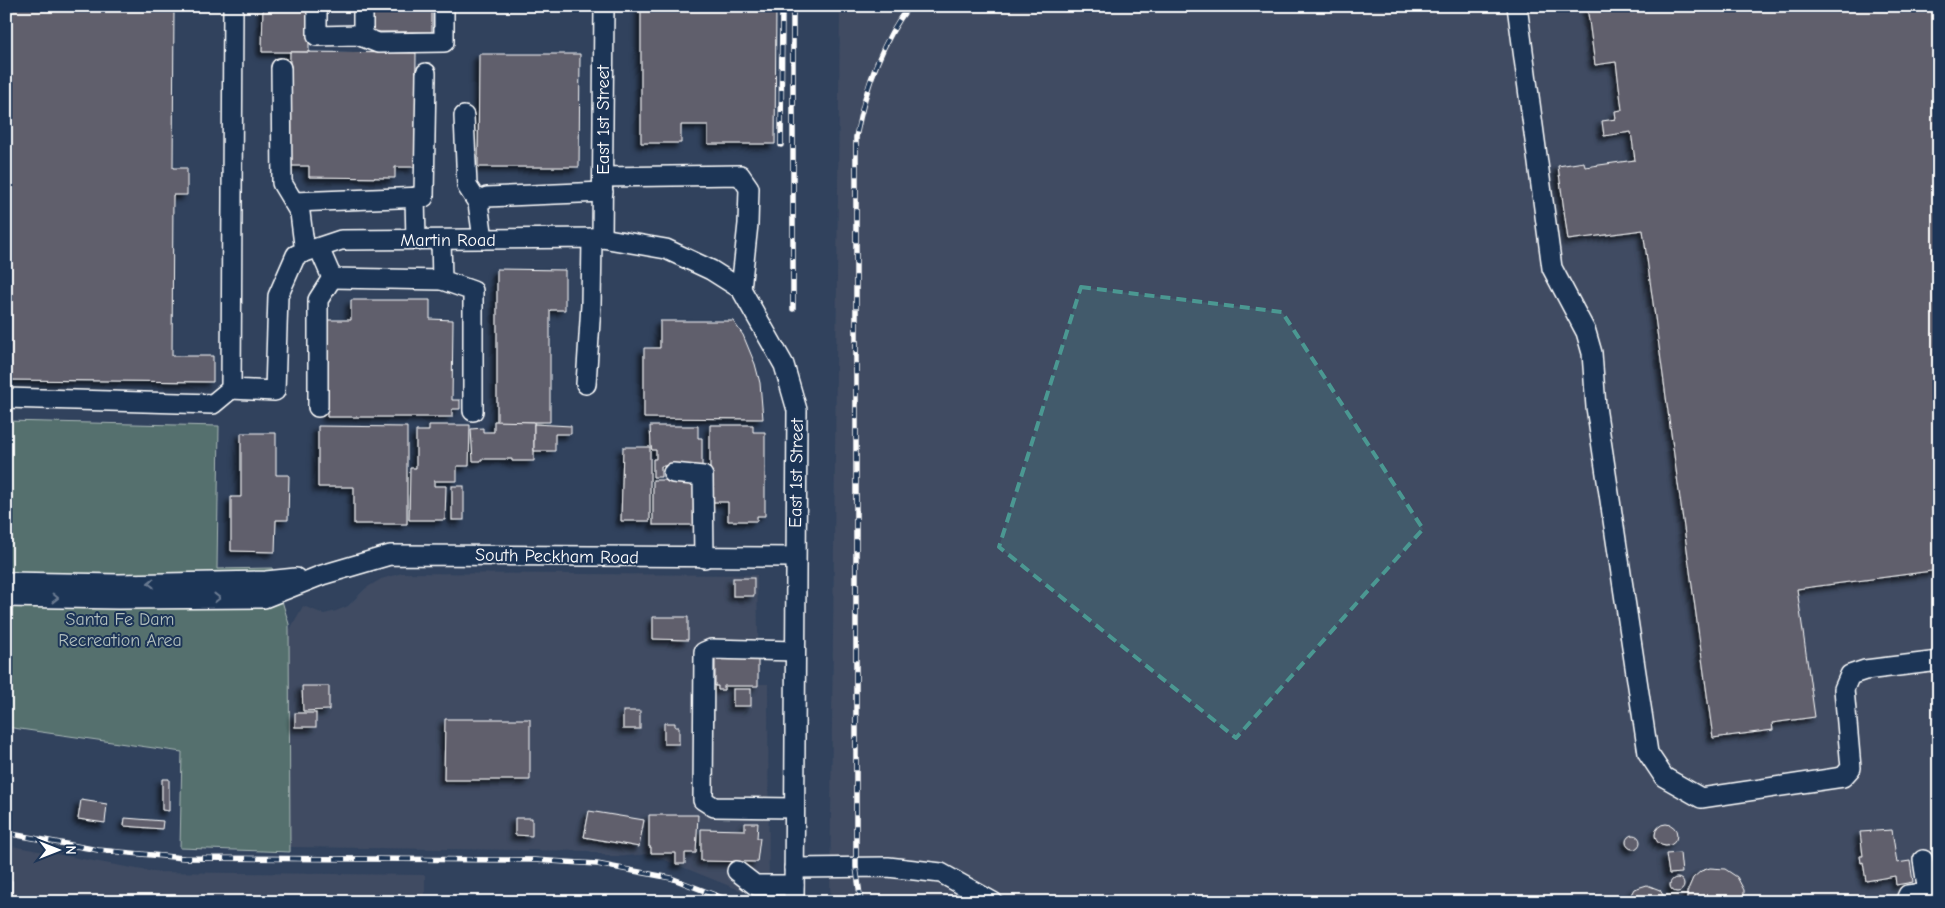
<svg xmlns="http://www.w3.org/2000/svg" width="1945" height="908" viewBox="0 0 1945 908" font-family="'Comic Neue',sans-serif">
<defs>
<filter id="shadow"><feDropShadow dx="-4.5" dy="4.5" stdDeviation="2.5" flood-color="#0009"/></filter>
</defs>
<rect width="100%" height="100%" fill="#31425d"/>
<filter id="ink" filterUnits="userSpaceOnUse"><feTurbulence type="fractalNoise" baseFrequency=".02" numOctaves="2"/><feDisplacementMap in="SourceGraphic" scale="10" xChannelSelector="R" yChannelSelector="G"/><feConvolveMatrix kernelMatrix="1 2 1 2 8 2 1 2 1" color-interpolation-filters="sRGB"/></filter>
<g filter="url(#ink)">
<g fill="#3f4b62">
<path d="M 840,6 L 1939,6 L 1939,902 L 830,902 Z"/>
<path d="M 402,573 L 757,575 L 759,684 L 768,684 L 769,902 L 650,854 L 613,857 L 588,851 L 289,847 L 289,631 L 303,606 L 324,614 L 336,611 L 348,606 L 366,588 L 381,579 Z"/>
<path d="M 6,845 L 154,872 L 425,875 L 425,902 L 6,902 Z"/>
</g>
<path fill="#54706e" stroke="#aab8b6" d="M 6,421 L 219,426 L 217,569 L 272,568 L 289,624 L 290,852 L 180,848 L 182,752 L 6,727 Z"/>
<g fill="#615f6c" stroke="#fff" filter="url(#shadow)">
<path d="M 6,6 L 174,6 L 173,168 L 187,168 L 187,195 L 173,195 L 172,356 L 213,356 L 213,382 L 6,380 Z"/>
<path d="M 263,6 L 309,6 L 309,52 L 262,52 Z"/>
<rect x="371" y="6" width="61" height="26"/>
<path d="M 641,6 L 776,6 L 775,144 L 708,144 L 708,125 L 681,125 L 681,143 L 641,143 Z"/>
<path d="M 1587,6 L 1939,6 L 1939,570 L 1797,589 L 1815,717 L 1772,723 L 1773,730 L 1713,738 L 1643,230 L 1568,240 L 1558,166 L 1584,162 L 1585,167 L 1635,160 L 1631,132 L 1604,136 L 1602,121 L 1616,119 L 1615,111 L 1622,110 L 1616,62 L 1595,65 Z"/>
<path d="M 290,52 L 416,53 L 415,167 L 395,167 L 395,178 L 309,177 L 309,166 L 289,166 Z"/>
<path d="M 479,54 L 580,54 L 579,167 L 478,167 Z"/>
<path d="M 497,269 L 565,270 L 565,310 L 550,310 L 550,422 L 497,422 Z"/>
<path d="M 351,300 L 430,300 L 430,319 L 453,320 L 452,400 L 460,400 L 460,409 L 452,409 L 452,417 L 327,417 L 328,320 L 351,320 Z"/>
<path d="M 660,321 L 733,321 L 743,335 L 755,364 L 760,383 L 763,419 L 644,418 L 644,348 L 660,348 Z"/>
<path d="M 494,421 L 534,422 L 534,461 L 512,461 L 512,459 L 481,459 L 481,461 L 473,461 L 471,429 L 483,428 L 483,432 L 494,432 Z"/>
<path d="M 534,424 L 571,426 L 571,434 L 555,434 L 555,451 L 534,451 Z"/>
<path d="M 429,425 L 470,425 L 469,466 L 457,466 L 457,481 L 434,481 L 434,486 L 446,486 L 445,520 L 409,520 L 410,468 L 416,468 L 416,431 L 429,431 Z"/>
<path d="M 710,425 L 753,425 L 753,432 L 765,432 L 765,516 L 757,516 L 757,521 L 728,521 L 728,502 L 710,502 Z"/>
<path d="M 318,426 L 407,427 L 407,524 L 354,524 L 354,487 L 318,487 Z"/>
<path d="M 650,426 L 698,426 L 698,438 L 702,438 L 702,466 L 661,466 L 661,477 L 653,477 L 653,459 L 656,459 L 656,450 L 652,450 L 651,446 Z"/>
<path d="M 241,433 L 276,433 L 276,475 L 289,475 L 288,520 L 276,520 L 275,552 L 231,551 L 231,497 L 241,497 Z"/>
<path d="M 623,447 L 650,447 L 650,521 L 621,521 Z"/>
<rect x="653" y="480" width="44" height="45"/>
<rect x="452" y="486" width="12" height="34"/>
<rect x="733" y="578" width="21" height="18"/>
<path d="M 653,617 L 688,617 L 688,640 L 653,639 Z"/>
<path d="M 715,655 L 758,659 L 758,686 L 724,686 L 724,690 L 718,690 L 718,686 L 715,686 Z"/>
<path d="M 302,686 L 329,686 L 329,710 L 303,711 Z"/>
<rect x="733" y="689" width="18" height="17"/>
<rect x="623" y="711" width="17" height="18"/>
<rect x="295" y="713" width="21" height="14"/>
<path d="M 445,719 L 530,719 L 530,780 L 444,780 Z"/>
<path d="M 664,723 L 675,723 L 675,727 L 679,727 L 679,744 L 664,744 Z"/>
<path d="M 162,779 L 169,779 L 169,811 L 162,810 Z"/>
<path d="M 81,800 L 107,804 L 105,823 L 78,819 Z"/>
<path d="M 589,811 L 644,820 L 639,847 L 584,837 Z"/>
<path d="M 649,815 L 698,815 L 696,853 L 685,853 L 685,864 L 676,864 L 676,853 L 651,853 L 651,847 L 649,847 Z"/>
<path d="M 125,818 L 163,821 L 162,829 L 124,826 Z"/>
<path d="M 515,818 L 532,818 L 532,836 L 515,835 Z"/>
<path d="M 745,823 L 758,823 L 757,838 L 760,838 L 757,862 L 701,861 L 701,829 L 745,830 Z"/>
<circle cx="1666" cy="835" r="11"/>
<path d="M 1892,830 L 1897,863 L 1910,861 L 1913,882 L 1896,885 L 1895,876 L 1866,881 L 1863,862 L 1861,863 L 1860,856 L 1863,856 L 1860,832 Z"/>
<circle cx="1633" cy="842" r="7"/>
<path d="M 1680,853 L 1682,873 L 1669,874 L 1666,854 Z"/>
<path d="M 1710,868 L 1725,869 L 1737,877 L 1744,890 L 1744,902 L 1687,902 L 1687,892 L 1693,878 L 1701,871 Z"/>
<circle cx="1677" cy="885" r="7"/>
<rect x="6" y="881" width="6" height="21"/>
<path d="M 1647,885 L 1660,890 L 1667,902 L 1627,902 L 1634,889 Z"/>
</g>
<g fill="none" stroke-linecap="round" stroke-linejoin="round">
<g stroke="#fff" stroke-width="22">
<g id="minor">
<path d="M 233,6 L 231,389 L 275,391 L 278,296 L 296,255 L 341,240 L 602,238 L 666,249 L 711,270 L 741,289 L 784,365 L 797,410 L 794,902"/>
<path d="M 317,6 L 317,36 L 358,35 L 378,43 L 444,42 L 444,6"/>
<path d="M 363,6 L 363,37"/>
<path d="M 1517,6 L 1552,268 L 1586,332 L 1592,353 L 1596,407 L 1648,753 L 1664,777 L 1701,798 L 1843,777 L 1851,768 L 1844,689 L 1850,675 L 1865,670 L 1939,661"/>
<path d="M 281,68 L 282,183 L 300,213 L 305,252"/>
<path d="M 464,116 L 467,186 L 478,203"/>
<path d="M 603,177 L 740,175 L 749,188 L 748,224 L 741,289"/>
<path d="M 415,197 L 416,240"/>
<path d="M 294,202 L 424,197 L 426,73"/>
<path d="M 602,238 L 604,6"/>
<path d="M 483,239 L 478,203 L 487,197 L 603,192"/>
<path d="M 441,240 L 442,280 L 473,291 L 473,411"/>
<path d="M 319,248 L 332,278 L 442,280"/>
<path d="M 586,384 L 591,305 L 592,238"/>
<path d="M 6,398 L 213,404 L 231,389"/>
<path d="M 318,407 L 318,300 L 332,278"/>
<path d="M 673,473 L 703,476 L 704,558"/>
<path d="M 6,582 L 119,584 L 266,581 L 296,578"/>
<path d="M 6,597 L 118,599 L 264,598 L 322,575 L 390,555 L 795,557"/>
<path d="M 794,808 L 714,807 L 703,800 L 704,652 L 711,649 L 795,651"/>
<path d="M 1923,860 L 1928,892"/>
<path d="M 794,868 L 888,867 L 941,873 L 993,902"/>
<path d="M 737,871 L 755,885 L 794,885"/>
<path d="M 1905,902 L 1908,895 L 1939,891"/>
</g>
</g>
<use href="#minor" stroke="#1d3557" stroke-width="19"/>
<g stroke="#fff" stroke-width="5.5">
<g id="rail">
<path d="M 793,6 L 793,309"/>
<path d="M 781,145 L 782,6"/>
<path d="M 6,833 L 98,850 L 184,858 L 534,860 L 597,864 L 671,878 L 733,902"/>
<path d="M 861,902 L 856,867 L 856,137 C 865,90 880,44 909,6"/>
</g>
</g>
<use href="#rail" stroke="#1d3557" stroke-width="4" stroke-dasharray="11" stroke-linecap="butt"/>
</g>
<defs><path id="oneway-chevron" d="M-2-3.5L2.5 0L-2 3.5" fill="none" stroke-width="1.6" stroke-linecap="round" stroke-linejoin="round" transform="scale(1.25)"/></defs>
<g stroke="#6c7c92">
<use href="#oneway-chevron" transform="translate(151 583) rotate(179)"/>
<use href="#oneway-chevron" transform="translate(55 598) rotate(1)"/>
<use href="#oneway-chevron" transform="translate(217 598) rotate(-1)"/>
</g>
</g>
<path fill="#4b9892" fill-opacity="0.2" stroke="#4b9892" stroke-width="4" stroke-dasharray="10 6" stroke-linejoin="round" d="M 1081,287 L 1282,312 L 1423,529 L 1236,738 L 999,547 Z"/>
<g text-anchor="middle" stroke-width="4" stroke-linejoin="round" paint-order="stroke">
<g font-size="18" fill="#fff" stroke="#1d3557">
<text transform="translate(603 120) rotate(-90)" y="6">East 1st Street</text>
<text x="448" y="246">Martin Road</text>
<text transform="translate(796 473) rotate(-89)" y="6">East 1st Street</text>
<text transform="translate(557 556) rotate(1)" y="6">South Peckham Road</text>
</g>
<g font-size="18" fill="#b2bfbe" stroke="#1d3557">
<text x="120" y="625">Santa Fe Dam<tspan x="120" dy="21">Recreation Area</tspan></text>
</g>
</g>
<rect width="1945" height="908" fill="none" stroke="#1d3557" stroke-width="25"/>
<rect x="12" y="12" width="1920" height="883" fill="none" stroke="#fff" stroke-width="2" filter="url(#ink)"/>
<g transform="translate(58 850) rotate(90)" stroke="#1d3557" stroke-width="4" paint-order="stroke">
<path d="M0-4L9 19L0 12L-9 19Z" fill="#ffffff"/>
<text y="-8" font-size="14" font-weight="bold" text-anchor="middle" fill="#ffffff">N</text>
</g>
</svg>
